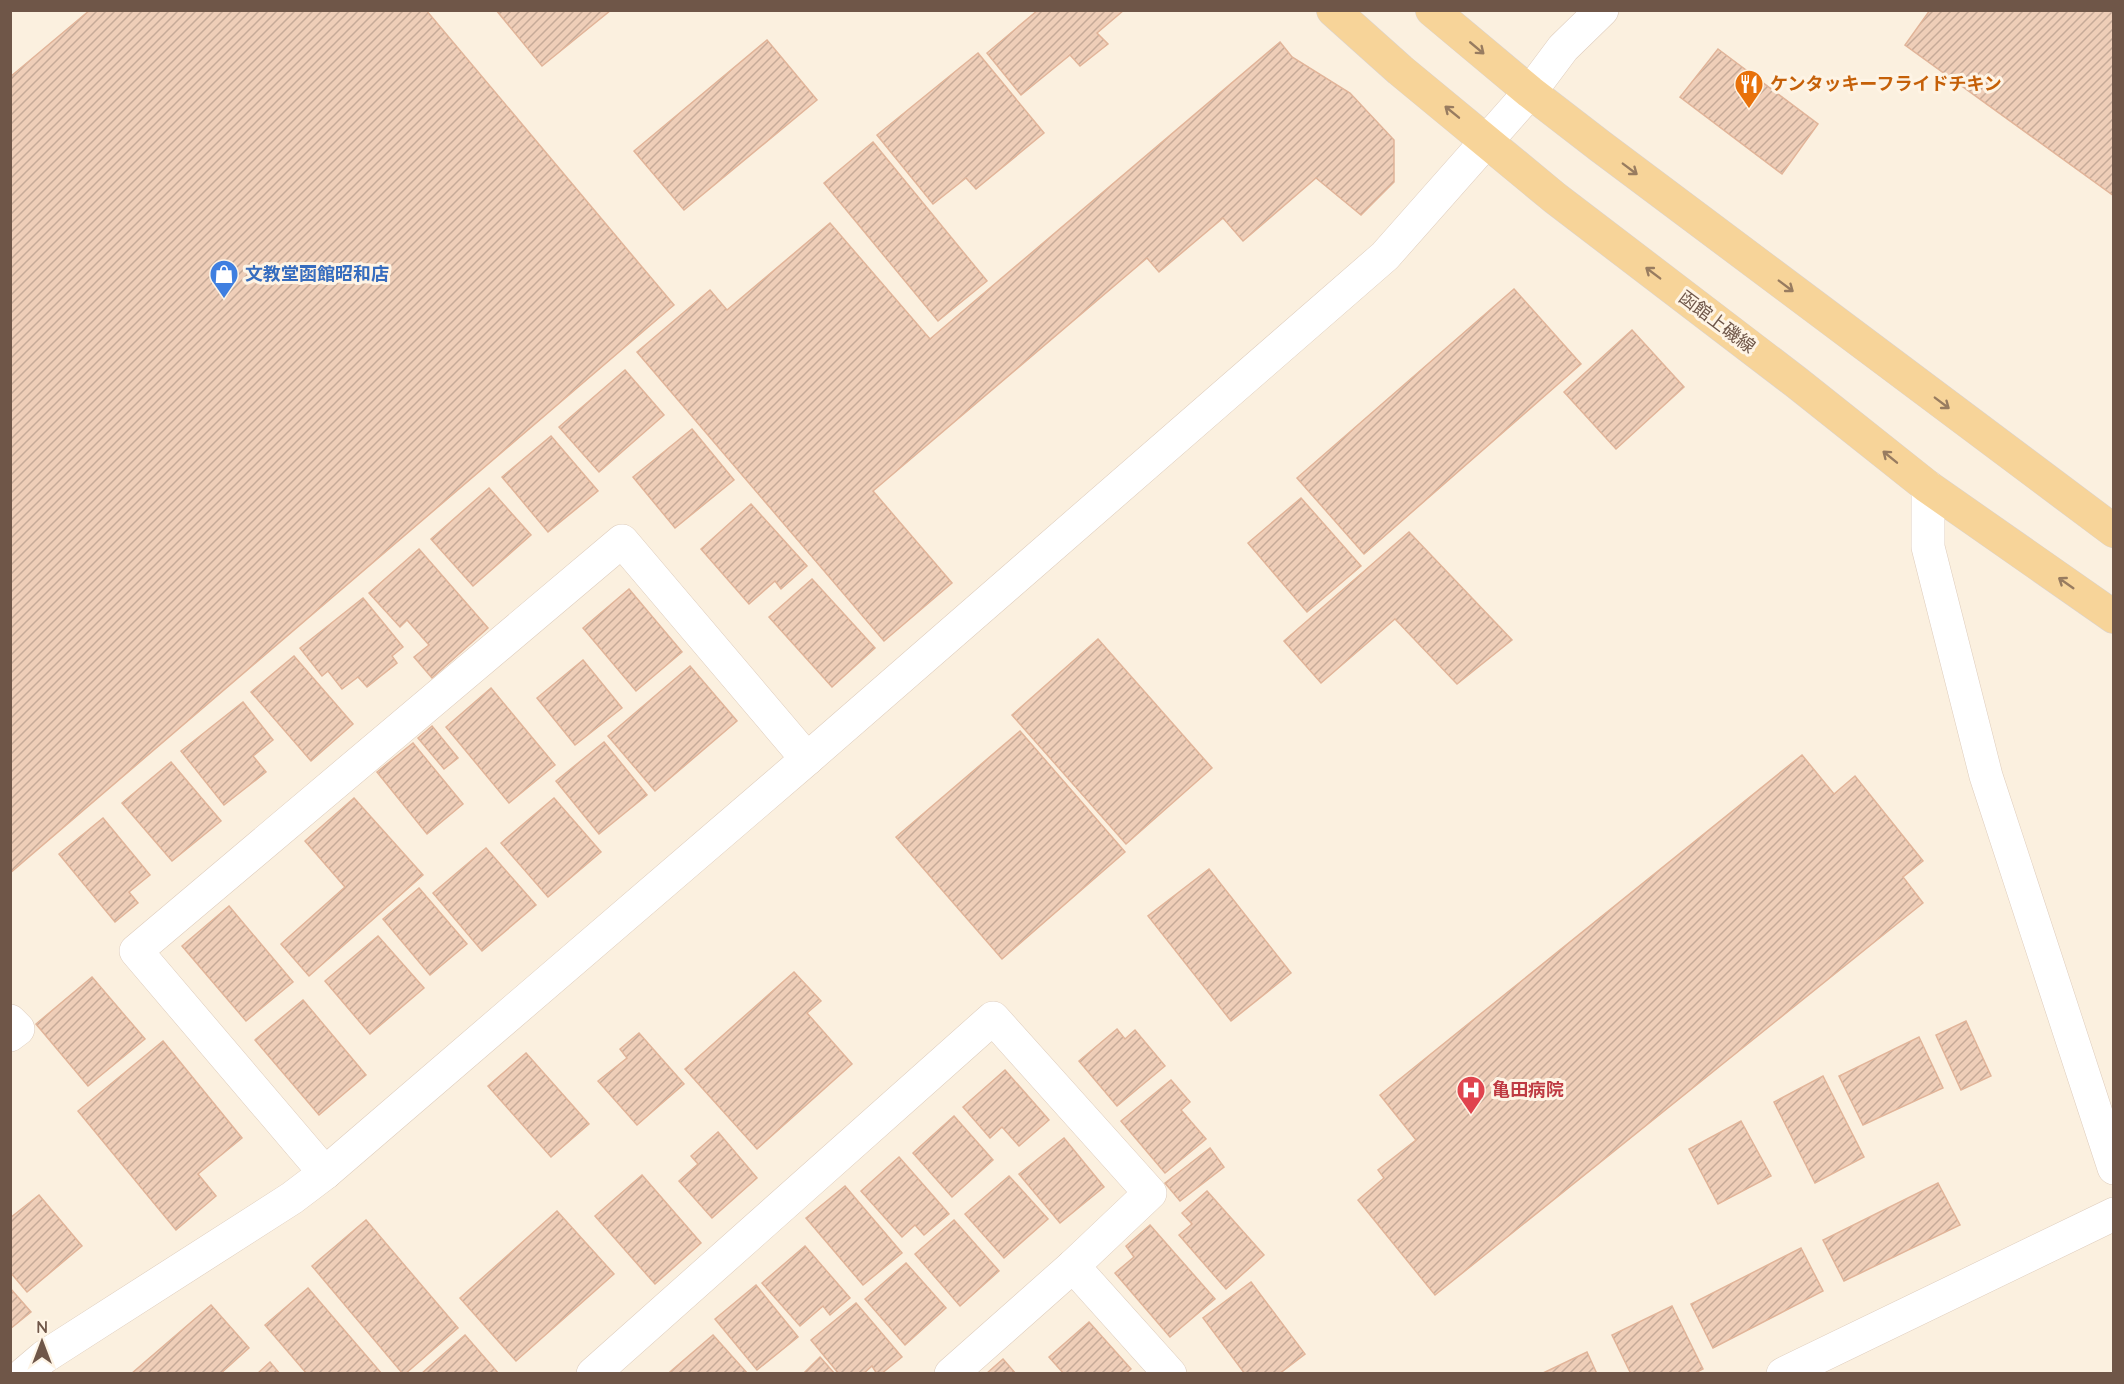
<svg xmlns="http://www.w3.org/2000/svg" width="2124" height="1384" viewBox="0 0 2124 1384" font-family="Quicksand,'Noto Sans JP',sans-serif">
<defs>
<pattern id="building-hatch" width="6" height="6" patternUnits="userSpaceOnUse" patternTransform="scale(1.5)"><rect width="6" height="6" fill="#efceb8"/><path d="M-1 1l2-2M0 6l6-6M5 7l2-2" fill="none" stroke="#c6aa98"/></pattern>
</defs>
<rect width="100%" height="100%" fill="#fbf0df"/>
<g fill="url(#building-hatch)" stroke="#e1b499" stroke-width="1.5">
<path d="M 90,10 L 426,10 L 674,305 L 10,873 L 10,77 Z"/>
<path d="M 496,10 L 611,10 L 542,66 Z"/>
<path d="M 1038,10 L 1124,10 L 1097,33 L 1108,44 L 1080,66 L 1070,55 L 1021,95 L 987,53 Z"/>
<path d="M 1930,10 L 2114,10 L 2114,196 L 1905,45 Z"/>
<path d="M 767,40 L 817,100 L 684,210 L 634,151 Z"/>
<path d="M 1280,42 L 1292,57 L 1350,93 L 1394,140 L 1394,182 L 1361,215 L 1316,178 L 1243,241 L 1223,218 L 1159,272 L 1147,258 L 873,491 L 952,583 L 884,641 L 637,352 L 710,290 L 727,310 L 830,223 L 930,339 Z"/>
<path d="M 1718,49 L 1818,124 L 1782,174 L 1680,97 Z"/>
<path d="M 978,53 L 1044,133 L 976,189 L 966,178 L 933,204 L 877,135 Z"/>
<path d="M 873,142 L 987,281 L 938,321 L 824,183 Z"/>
<path d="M 1514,289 L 1581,364 L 1364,554 L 1297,478 Z"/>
<path d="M 1632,330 L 1684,387 L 1616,449 L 1564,392 Z"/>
<path d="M 625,370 L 664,415 L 599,472 L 559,427 Z"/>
<path d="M 692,429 L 734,480 L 675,528 L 633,477 Z"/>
<path d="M 551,436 L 598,491 L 548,532 L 502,477 Z"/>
<path d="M 489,488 L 531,535 L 473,586 L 431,539 Z"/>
<path d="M 1301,498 L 1361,566 L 1307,612 L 1248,543 Z"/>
<path d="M 751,504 L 807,566 L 781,589 L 775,581 L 749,604 L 701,549 Z"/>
<path d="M 1409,532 L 1512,640 L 1457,684 L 1395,619 L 1321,683 L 1284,641 Z"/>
<path d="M 419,549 L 488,628 L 432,678 L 414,657 L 429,645 L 407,620 L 400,627 L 369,593 Z"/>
<path d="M 812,579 L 875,648 L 832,687 L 769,617 Z"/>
<path d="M 629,589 L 682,652 L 636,691 L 583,628 Z"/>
<path d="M 363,598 L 403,647 L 392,656 L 397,663 L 367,687 L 358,677 L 342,689 L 328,671 L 322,676 L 300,648 Z"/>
<path d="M 1098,639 L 1212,768 L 1126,844 L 1012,715 Z"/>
<path d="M 294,656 L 353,724 L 311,761 L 251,692 Z"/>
<path d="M 583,660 L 622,708 L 575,745 L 537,698 Z"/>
<path d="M 690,666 L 737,721 L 655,791 L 608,736 Z"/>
<path d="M 491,688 L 555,765 L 509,803 L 446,727 Z"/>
<path d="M 243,702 L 273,740 L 253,756 L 266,772 L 224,805 L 181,751 Z"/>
<path d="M 432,726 L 458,758 L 444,769 L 418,738 Z"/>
<path d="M 1020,731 L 1125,852 L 1002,959 L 896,837 Z"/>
<path d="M 604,742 L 647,795 L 599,834 L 556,781 Z"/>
<path d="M 413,743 L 463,804 L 427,834 L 377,772 Z"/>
<path d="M 1802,755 L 1834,794 L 1855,776 L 1923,861 L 1903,877 L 1923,903 L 1435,1295 L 1358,1200 L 1384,1178 L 1378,1170 L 1416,1140 L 1380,1095 Z"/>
<path d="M 171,762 L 221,821 L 172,861 L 122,803 Z"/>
<path d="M 354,798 L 423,875 L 309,976 L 281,944 L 345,887 L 305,841 Z"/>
<path d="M 554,798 L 601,852 L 548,897 L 501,843 Z"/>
<path d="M 103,818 L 150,875 L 129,892 L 138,903 L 115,922 L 59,854 Z"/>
<path d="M 486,848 L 536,905 L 482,951 L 433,893 Z"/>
<path d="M 1209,869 L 1291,973 L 1231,1021 L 1148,916 Z"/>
<path d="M 419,888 L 467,944 L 430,975 L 383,919 Z"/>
<path d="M 229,906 L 293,982 L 246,1021 L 182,946 Z"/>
<path d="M 378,936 L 424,988 L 370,1034 L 325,981 Z"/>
<path d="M 794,972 L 821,1001 L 807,1013 L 852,1064 L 757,1149 L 685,1069 Z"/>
<path d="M 92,977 L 145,1039 L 88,1086 L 36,1024 Z"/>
<path d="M 303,1000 L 366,1075 L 319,1115 L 255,1040 Z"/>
<path d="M 1966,1021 L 1991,1076 L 1961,1090 L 1936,1035 Z"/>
<path d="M 1117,1029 L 1125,1039 L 1135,1030 L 1165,1066 L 1117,1106 L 1079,1061 Z"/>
<path d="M 639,1033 L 684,1084 L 637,1125 L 598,1081 L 627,1058 L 620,1049 Z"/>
<path d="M 1919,1037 L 1943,1088 L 1863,1125 L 1839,1076 Z"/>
<path d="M 163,1041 L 242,1138 L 198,1174 L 216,1196 L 176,1230 L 78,1111 Z"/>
<path d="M 526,1053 L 589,1124 L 551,1157 L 488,1086 Z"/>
<path d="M 1005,1070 L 1049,1120 L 1019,1146 L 1002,1127 L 990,1138 L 963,1107 Z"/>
<path d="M 1823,1076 L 1864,1157 L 1815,1183 L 1774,1102 Z"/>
<path d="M 1171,1080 L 1190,1102 L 1181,1110 L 1206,1139 L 1165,1173 L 1121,1121 Z"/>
<path d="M 954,1116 L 993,1160 L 952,1197 L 913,1153 Z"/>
<path d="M 1741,1121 L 1771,1176 L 1718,1204 L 1689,1149 Z"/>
<path d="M 718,1132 L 757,1178 L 712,1218 L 679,1181 L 698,1164 L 691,1156 Z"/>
<path d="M 1064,1138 L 1104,1187 L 1060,1223 L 1019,1174 Z"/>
<path d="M 1210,1148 L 1224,1167 L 1180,1201 L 1165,1183 Z"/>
<path d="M 899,1157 L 949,1214 L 924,1235 L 915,1225 L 902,1237 L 861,1191 Z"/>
<path d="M 642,1175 L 701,1243 L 655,1284 L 595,1216 Z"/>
<path d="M 1009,1176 L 1048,1219 L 1004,1258 L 965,1214 Z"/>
<path d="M 1938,1183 L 1960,1225 L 1844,1281 L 1823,1240 Z"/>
<path d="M 845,1186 L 902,1253 L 863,1285 L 806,1218 Z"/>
<path d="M 1207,1191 L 1264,1255 L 1226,1289 L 1179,1235 L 1192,1224 L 1182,1213 Z"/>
<path d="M 39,1195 L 82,1246 L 27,1292 L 10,1272 L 10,1218 Z"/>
<path d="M 557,1211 L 614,1274 L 516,1361 L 460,1298 Z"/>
<path d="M 366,1220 L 458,1328 L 405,1374 L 403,1374 L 312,1266 Z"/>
<path d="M 954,1220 L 999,1271 L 960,1306 L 915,1254 Z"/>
<path d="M 1150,1225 L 1215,1299 L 1170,1337 L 1115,1273 L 1134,1257 L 1126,1246 Z"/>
<path d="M 805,1246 L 850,1298 L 830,1315 L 823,1306 L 800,1326 L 762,1283 Z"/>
<path d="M 1801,1248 L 1823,1291 L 1713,1348 L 1691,1304 Z"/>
<path d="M 906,1263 L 946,1308 L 905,1345 L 865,1299 Z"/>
<path d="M 1251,1282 L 1305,1354 L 1279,1374 L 1245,1374 L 1203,1318 Z"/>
<path d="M 756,1285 L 798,1337 L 757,1370 L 715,1319 Z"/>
<path d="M 10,1288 L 31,1312 L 10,1329 Z"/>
<path d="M 308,1288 L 382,1374 L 307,1374 L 265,1325 Z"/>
<path d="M 856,1303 L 902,1357 L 881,1374 L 877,1374 L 872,1366 L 863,1374 L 839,1374 L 811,1340 Z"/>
<path d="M 211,1305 L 249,1348 L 220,1374 L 131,1374 Z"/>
<path d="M 1672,1306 L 1703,1369 L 1693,1374 L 1631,1374 L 1612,1335 Z"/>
<path d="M 1089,1322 L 1131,1369 L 1125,1374 L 1064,1374 L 1049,1357 Z"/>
<path d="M 465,1335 L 499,1374 L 421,1374 Z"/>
<path d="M 713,1335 L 748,1374 L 671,1374 L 670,1372 Z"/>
<path d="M 1587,1352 L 1597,1374 L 1541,1374 Z"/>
<path d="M 820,1357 L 835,1374 L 803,1374 Z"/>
<path d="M 1003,1359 L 1016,1374 L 986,1374 Z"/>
<path d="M 270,1362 L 280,1374 L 257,1374 Z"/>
</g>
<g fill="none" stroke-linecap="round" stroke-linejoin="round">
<g stroke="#deccbc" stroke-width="34">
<g id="minor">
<path d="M 1928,487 L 1928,547 L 1986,776 L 2114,1168"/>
<path d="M 10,1021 L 18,1029 L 10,1035"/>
<path d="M 325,1173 L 136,951 L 622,541 L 807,759"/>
<path d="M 1073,1266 L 1170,1374"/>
<path d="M 24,1374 L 44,1357 L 292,1198 L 325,1173 L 807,759 L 1385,256 L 1530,92 L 1563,48 L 1602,10"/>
<path d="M 593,1374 L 993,1018 L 1150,1193 L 1073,1266 L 951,1374"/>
<path d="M 1783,1374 L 2114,1214"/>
</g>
</g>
<g stroke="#dad3cf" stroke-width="34">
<g id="major">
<path d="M 1333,10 L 1400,70 L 1555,198 L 1796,382 L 1928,487 L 2114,617"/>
<path d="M 1432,10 L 1530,92 L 1600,146 L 2114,531"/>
</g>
</g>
<use href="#minor" stroke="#fff" stroke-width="33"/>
<use href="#major" stroke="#f7d499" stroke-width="33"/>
</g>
<defs><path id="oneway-shaft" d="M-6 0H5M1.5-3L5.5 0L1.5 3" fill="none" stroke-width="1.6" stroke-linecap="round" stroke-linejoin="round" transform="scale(1.5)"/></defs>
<g stroke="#987c60">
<use href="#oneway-shaft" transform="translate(1477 48) rotate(40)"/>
<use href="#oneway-shaft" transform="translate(1452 112) rotate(-141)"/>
<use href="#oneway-shaft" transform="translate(1630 169) rotate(37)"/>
<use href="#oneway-shaft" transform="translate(1653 273) rotate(-143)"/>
<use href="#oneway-shaft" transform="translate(1786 286) rotate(37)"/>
<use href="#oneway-shaft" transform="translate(1942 403) rotate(37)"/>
<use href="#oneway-shaft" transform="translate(1890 457) rotate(-141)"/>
<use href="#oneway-shaft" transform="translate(2066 583) rotate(-145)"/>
</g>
<defs>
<g id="restaurant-pin" transform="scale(1.5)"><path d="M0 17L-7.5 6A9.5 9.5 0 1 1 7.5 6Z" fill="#e8710a" stroke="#fef4e5"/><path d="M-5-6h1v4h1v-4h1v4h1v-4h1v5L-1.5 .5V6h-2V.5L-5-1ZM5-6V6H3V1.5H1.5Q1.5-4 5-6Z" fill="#fff"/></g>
<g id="shop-pin" transform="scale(1.5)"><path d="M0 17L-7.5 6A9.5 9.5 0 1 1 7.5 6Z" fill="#3f7fe0" stroke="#fef4e5"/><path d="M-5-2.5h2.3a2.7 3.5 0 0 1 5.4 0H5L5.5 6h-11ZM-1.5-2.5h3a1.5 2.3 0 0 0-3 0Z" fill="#fff"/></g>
<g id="hospital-pin" transform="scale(1.5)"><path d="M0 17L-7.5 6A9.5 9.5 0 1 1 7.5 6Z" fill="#e0444e" stroke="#fef4e5"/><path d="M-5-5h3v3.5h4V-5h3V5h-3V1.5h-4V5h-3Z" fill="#fff"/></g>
</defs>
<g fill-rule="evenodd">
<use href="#restaurant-pin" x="1749" y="84"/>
<use href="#shop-pin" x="224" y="274"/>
<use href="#hospital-pin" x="1471" y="1090"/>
</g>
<g text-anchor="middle" stroke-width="6" stroke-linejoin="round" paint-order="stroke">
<g font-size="18" font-weight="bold" fill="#c56008" stroke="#fef4e5" text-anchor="start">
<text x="1770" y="90">ケンタッキーフライドチキン</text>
</g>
<g font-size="18" font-weight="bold" fill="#366cbe" stroke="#fef4e5" text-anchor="start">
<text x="245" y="280">文教堂函館昭和店</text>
</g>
<g font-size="18" fill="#6f5648" stroke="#fef4e5">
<text transform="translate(1717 322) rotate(37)" y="6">函館上磯線</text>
</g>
<g font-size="18" font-weight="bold" fill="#be3a42" stroke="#fef4e5" text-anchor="start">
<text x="1492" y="1096">亀田病院</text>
</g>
</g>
<rect width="2124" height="1384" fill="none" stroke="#6f5648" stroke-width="24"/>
<g transform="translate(42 1342)" stroke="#fef4e5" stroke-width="4.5" paint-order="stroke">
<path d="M0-4.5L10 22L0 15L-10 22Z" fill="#6f5648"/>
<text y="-9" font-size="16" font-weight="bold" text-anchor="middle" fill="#6f5648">N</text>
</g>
</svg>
